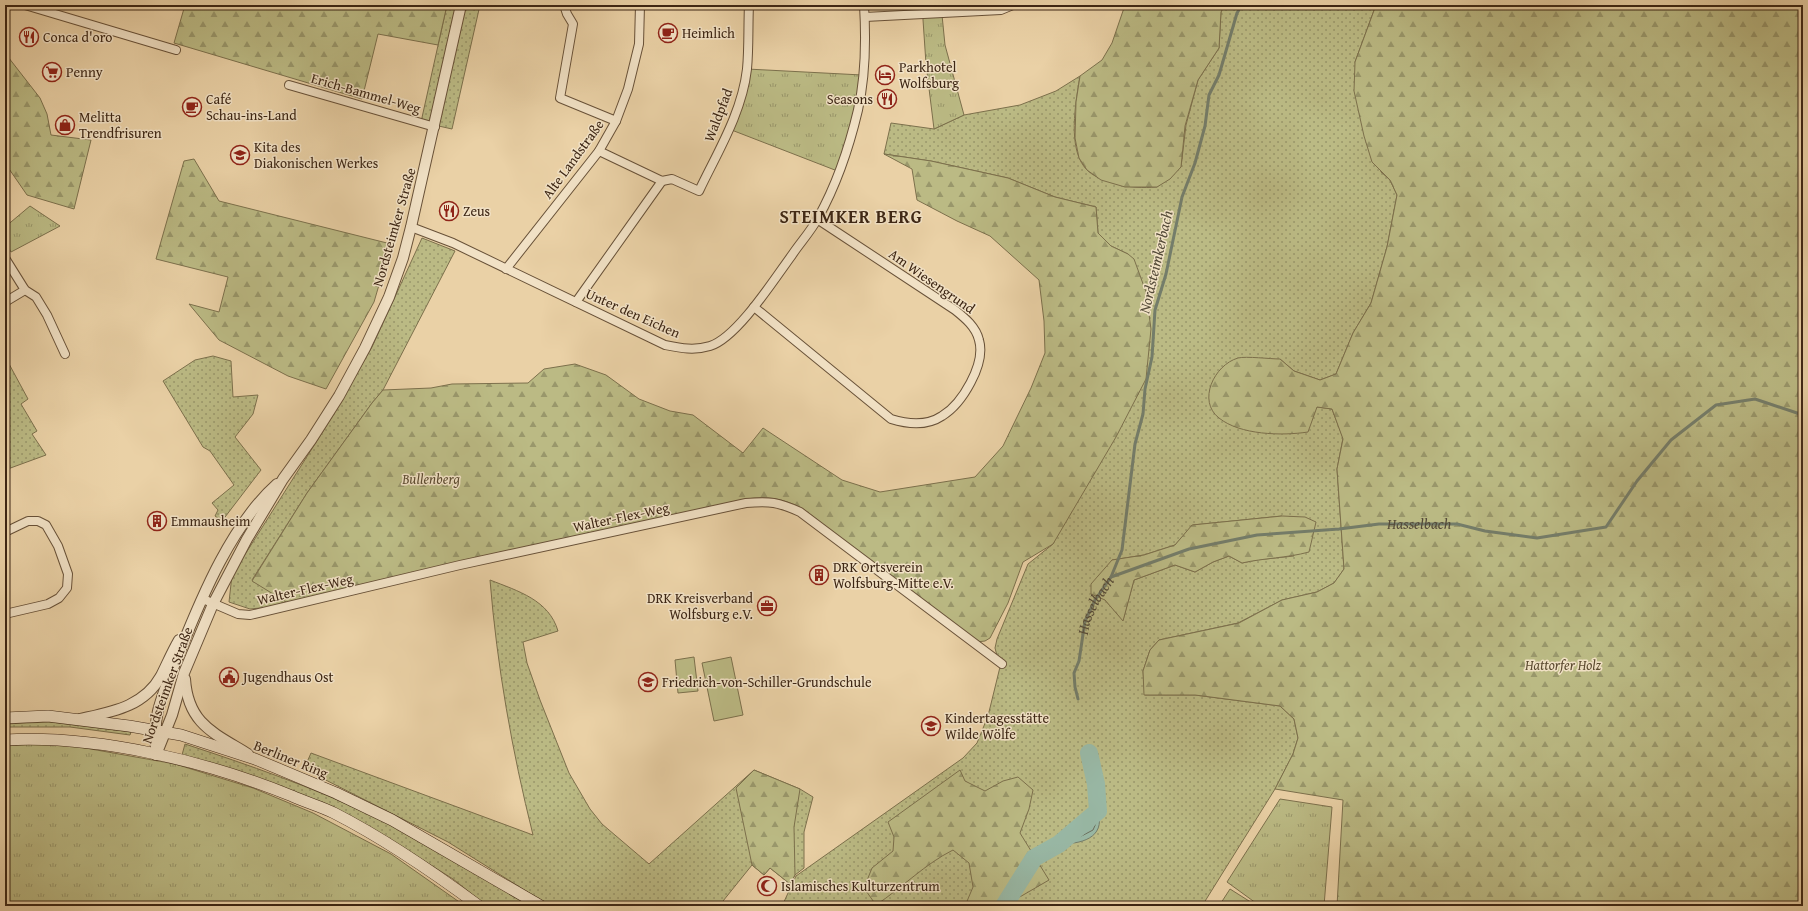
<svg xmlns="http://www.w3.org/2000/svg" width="1808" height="911" viewBox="0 0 1808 911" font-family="'Gentium Book Plus',serif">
<defs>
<pattern id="grass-dots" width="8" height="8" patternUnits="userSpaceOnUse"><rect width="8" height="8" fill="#bbba84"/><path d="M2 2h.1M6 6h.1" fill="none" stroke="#99976b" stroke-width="1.8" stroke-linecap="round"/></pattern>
<pattern id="forest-firs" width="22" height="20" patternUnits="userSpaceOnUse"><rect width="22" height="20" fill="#bbba84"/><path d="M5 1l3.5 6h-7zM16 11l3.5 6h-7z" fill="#99976b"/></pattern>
<pattern id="park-tufts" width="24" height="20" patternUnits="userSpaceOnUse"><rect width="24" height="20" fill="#bbba84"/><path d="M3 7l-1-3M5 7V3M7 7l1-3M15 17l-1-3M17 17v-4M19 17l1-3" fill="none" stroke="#99976b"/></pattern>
</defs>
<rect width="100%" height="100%" fill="#ead1a6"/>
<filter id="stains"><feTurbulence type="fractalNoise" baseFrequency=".005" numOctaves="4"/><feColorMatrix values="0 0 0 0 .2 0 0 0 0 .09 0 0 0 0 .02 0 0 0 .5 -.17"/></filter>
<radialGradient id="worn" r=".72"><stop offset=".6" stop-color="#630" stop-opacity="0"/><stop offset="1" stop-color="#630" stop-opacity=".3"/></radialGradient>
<g fill="url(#grass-dots)" stroke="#7c704c" fill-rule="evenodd">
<path d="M 447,5 L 480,5 L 452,129 L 421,122 Z"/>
<path d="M 1225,5 L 1376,5 L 1355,62 L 1381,172 L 1390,180 L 1397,195 L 1387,247 L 1371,303 L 1353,333 L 1336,374 L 1320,380 L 1294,371 L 1280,359 L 1317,407 L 1332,409 L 1343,438 L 1337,469 L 1344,569 L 1334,583 L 1317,592 L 1282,600 L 1238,623 L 1159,640 L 1150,650 L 1143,671 L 1145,695 L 1195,695 L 1280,706 L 1294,719 L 1298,738 L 1293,754 L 1275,789 L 1202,906 L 782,906 L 796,876 L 963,758 L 977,743 L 988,716 L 1000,667 L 995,648 L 997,639 L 1028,564 L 1053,544 L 1128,254 L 1111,246 L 1098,233 L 1096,207 L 1055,197 L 1008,178 L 931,161 L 884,154 L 891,123 L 934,129 L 964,115 L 1020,105 L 1056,91 L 1080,76 C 1076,101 1066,151 1088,171 C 1096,178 1105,180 1115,183 C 1129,188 1143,188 1157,187 L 1181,167 L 1186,125 L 1198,80 L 1219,48 L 1221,11 ZM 1282,516 L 1294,556 L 1256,560 L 1242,563 L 1229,556 L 1213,562 L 1195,572 L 1175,565 L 1134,580 L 1123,620 L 1105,600 L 1112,560 L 1144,555 L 1175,545 L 1193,525 Z"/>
<path d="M 422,238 L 455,251 L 383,390 L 372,403 L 307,493 L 252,580 L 291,605 L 250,609 L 229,602 L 232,575 L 332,417 L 372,347 Z"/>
<path d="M 213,356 L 231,361 L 233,397 L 258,395 L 253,414 L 235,437 L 261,470 L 222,521 L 215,516 L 218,510 L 212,503 L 234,485 L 210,451 L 203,447 L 163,381 L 195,360 Z"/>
<path d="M 8,362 L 28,399 L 21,404 L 37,431 L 32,434 L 46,455 L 5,470 L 5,364 Z"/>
<path d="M 490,580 C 518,591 549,600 558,631 L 523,642 L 527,663 L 540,700 L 569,773 L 590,809 L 602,824 L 649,864 L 754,770 L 800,789 L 813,797 L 804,832 L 804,868 L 795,875 L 790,884 L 770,868 L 764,875 L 752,865 L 719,906 L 550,906 L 448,842 L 304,769 L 311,753 L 533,835 C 512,751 497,666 490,580 Z"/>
<path d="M 49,722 L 131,732 L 130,735 L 70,727 L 5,727 L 5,724 Z"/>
<path d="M 185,744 C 249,765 312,787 373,816 C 428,842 480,875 532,906 L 487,906 L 453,879 L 388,838 L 267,781 L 182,755 Z"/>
</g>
<g fill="url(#forest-firs)" stroke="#7c704c">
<path d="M 185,5 L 447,5 L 438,45 L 378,34 L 362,99 L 174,43 Z"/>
<path d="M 1125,5 L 1225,5 L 1221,12 L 1219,48 L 1198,80 L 1185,126 L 1181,167 L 1170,179 L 1157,187 L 1125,187 L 1101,180 L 1087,170 L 1079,158 L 1075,138 L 1076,102 L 1080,76 L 1102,60 L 1112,43 Z"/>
<path d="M 1376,5 L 1803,5 L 1803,906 L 1337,906 L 1343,800 L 1275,789 L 1293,754 L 1298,738 L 1294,719 L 1280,706 L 1195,695 L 1144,695 L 1143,671 L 1150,650 L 1159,640 L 1239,623 L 1282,600 L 1317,592 L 1334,583 L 1344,569 L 1337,469 L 1343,439 L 1332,409 L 1317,407 L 1308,432 C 1282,436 1240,435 1219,418 C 1197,401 1214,365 1238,358 C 1246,356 1271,359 1280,359 L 1294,371 L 1320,380 L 1336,374 L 1353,333 L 1371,303 L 1387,247 L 1397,195 L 1390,180 L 1372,162 L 1364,136 L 1354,91 L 1355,62 Z"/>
<path d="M 5,53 L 40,98 L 47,114 L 51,135 L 91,140 L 74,209 L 27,195 L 5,163 Z"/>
<path d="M 884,154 L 931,161 L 1008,178 L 1055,197 L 1096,207 L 1098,233 L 1111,246 L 1128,254 L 1134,259 L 1146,292 L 1151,329 L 1146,379 L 1116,437 L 1053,544 L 1023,562 L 1008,603 L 990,638 L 985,641 L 976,642 L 802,508 C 780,498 769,496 746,499 L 291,605 L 252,581 L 307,493 L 372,403 L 383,390 L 431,388 L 452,384 L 528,383 L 544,369 L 575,364 L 606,375 L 639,399 L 670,411 L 693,415 L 743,453 L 763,428 L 842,480 L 880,492 L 975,477 L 1003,446 L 1031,388 L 1045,353 L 1044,321 L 1039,280 L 990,236 L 957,221 L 917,200 L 912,169 Z"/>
<path d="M 194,159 L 219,201 L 391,244 L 374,302 L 326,389 L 288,376 L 219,340 L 189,304 L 219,312 L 228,277 L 156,259 L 184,161 Z"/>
<path d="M 1282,516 L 1305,517 L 1316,522 L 1309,552 C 1287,558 1264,558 1242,563 L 1229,556 L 1213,562 L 1195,572 L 1175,565 L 1134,580 L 1123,621 L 1105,600 L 1091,594 L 1091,584 L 1112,560 L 1144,555 L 1175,545 L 1192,525 Z"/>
<path d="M 754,770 L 800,789 L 794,827 L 795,875 L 790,884 L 770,868 L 764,875 L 752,865 L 736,788 Z"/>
<path d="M 960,770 L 965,781 L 985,791 L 1003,781 L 1018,777 L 1033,790 L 1029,809 L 1020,833 L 1049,880 L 1018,898 L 1012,906 L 965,906 L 973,887 L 969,863 L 953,850 C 925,864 903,887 876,905 L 864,888 L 872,868 L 893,851 L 894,837 L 888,822 Z"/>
</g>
<g fill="url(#park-tufts)" stroke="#7c704c">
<path d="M 922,5 L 941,5 L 945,45 L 964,115 L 934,129 L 926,64 Z"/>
<path d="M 747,69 L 862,75 L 840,172 L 729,129 Z"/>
<path d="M 30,206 L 60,226 L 11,252 L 5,241 L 5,227 Z"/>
<path d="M 33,744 L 74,746 L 175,764 L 253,788 L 313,813 L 391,854 L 465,906 L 5,906 L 5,746 Z"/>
<path d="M 1280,799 L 1332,807 L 1324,906 L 1260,906 L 1227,882 Z"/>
</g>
<g fill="#bbba84" stroke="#7c704c">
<path d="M 694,657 L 698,691 L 678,693 L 675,660 Z"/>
<path d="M 731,657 L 743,715 L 714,721 L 702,663 Z"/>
<path d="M 1230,889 L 1257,906 L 1219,906 Z"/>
</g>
<path fill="#98b7a4" stroke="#747d6a" d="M 1098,811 C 1106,839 1080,844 1059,844 L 1064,829 Z"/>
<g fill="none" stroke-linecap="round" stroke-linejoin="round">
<path stroke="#6a6e5c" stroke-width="1" d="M 1093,817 L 1096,817 L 1097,821 L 1093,830 L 1074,840 L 1066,839 L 1068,832 Z"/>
<g stroke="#747d6a" stroke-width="3">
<path id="s1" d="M 1111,577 L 1189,549 L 1257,535 L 1339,529 L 1379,524 L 1457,524 L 1485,531 L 1537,538 L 1606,527 L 1637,481 L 1671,440 L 1716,405 L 1755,399 L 1803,415"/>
<path id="s2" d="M 1078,699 L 1075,687 L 1074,673 L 1079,661 L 1085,621 L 1095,600 L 1111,577 L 1122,550 L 1135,444 L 1143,414 L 1145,389 L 1152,357 L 1155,310 L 1166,274 L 1182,197 L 1195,163 L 1205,126 L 1209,95 L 1219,75 L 1237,13 L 1242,5"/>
</g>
<path stroke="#98b7a4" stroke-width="18" d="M 1004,906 L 1034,858 L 1059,844 L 1098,811 L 1096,784 L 1089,753"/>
<g stroke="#685138" stroke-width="10">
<g id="minor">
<path d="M 25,5 L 176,50"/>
<path d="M 564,5 L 567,14 L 573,24 L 560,98 L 616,121"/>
<path d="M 865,17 L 1001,10 L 1013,5"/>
<path d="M 289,85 L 435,127"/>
<path d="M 599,151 L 662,181 L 672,179 L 699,191 C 717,153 742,113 747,69 C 749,48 748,26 749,5"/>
<path d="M 411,227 L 453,243 L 665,345 C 680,348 694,351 710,346 C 737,338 775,278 792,255 C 800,243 811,231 818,218 C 837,184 849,148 858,110 C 865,79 866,38 864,5"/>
<path d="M 5,258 L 25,290 L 36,297 L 47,315 L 65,354"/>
<path d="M 506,269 L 599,151 L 616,121 L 628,89 L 639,44 L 640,5"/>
<path d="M 5,302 L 25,290"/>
<path d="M 576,302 L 662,181"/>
<path d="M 754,307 L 891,419 C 907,424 927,426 942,416 C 962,404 986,364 979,340 C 976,327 965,318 955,310 L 817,219"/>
<path d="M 5,532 L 28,521 L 38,521 L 46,525 L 58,546 L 68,574 L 67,588 L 59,598 L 48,604 L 5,614"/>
<path d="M 203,599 L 238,614 L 250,615 L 460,565 L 746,503 C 770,501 778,502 800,512 L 1002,664"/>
</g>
</g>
<g stroke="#685138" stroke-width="12">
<g id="tertiary">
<path d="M 185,679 C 188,724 214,733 248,754"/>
<path d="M 80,719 C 111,712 144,707 161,676 C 167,664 172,652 179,640"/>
<path d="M 156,750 C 155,737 155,724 158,711 C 163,691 172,671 180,651 C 202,596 232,524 277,484"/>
<path d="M 156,755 L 172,715 L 184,673 L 213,604 L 247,539 L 283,479 L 311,440 L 339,396 L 365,348 L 389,297 L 403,258 L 411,227 L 461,5"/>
</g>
</g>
<g stroke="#3d2614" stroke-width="12">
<g id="secondary">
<path d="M 5,718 L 48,716 L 129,726 L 181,735 L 255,759 L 336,793 L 392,820 L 541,906"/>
<path d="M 5,740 C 98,735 206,761 292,796 C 305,802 320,806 334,813 C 385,839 433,872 479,906"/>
</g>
</g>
<use href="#minor" stroke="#f1e1c5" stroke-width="8"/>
<use href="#tertiary" stroke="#f1e1c5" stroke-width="10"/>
<use href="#secondary" stroke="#f1e1c5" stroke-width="11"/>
</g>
<defs>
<g id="cafe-ring" transform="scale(1)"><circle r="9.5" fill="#f1e1c5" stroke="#8f2418" stroke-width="1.5"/><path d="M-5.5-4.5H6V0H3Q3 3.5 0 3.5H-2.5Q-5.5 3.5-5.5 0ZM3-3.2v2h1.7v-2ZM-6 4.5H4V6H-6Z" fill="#8f2418"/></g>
<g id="restaurant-ring" transform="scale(1)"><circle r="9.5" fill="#f1e1c5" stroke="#8f2418" stroke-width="1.5"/><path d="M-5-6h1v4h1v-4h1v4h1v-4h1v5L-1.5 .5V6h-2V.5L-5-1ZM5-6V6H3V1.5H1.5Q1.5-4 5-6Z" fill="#8f2418"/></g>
<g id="supermarket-ring" transform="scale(1)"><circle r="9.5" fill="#f1e1c5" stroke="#8f2418" stroke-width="1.5"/><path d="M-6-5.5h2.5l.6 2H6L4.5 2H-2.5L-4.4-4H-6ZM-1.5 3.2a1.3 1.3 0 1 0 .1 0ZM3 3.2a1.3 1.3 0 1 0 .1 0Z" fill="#8f2418"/></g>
<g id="hotel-ring" transform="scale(1)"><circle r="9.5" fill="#f1e1c5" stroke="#8f2418" stroke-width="1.5"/><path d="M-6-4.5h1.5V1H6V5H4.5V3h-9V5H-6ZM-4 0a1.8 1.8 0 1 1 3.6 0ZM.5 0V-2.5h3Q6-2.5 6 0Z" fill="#8f2418"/></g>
<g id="shop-ring" transform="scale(1)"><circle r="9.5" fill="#f1e1c5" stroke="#8f2418" stroke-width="1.5"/><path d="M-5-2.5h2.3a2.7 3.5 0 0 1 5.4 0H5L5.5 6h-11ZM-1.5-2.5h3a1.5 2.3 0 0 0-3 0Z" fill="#8f2418"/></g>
<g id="school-ring" transform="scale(1)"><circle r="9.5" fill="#f1e1c5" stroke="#8f2418" stroke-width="1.5"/><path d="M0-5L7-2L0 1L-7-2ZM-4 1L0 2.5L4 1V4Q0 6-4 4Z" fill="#8f2418"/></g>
<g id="building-ring" transform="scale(1)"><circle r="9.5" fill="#f1e1c5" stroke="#8f2418" stroke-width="1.5"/><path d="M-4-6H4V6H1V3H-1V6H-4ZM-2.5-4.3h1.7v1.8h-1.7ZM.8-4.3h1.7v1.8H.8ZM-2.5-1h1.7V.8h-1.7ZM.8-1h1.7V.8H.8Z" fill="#8f2418"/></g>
<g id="office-ring" transform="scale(1)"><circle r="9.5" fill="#f1e1c5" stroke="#8f2418" stroke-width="1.5"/><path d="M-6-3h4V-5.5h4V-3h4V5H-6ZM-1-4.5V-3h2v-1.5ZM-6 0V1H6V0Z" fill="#8f2418"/></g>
<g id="civic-ring" transform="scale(1)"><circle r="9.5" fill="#f1e1c5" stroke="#8f2418" stroke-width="1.5"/><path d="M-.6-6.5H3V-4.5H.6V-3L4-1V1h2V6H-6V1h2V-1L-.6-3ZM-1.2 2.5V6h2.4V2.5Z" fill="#8f2418"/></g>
<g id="mosque-ring" transform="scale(1)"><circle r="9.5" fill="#f1e1c5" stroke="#8f2418" stroke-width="1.5"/><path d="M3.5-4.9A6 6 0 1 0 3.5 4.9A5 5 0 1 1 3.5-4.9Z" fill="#8f2418"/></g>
</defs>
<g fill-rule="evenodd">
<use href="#cafe-ring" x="668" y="33"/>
<use href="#restaurant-ring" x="29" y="37"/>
<use href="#supermarket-ring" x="52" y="72"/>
<use href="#hotel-ring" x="885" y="75"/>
<use href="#restaurant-ring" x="887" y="99"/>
<use href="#cafe-ring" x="192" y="107"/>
<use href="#shop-ring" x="65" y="125"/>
<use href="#school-ring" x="240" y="155"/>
<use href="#restaurant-ring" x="449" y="211"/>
<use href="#building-ring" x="157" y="521"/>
<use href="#building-ring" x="819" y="575"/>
<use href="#office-ring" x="767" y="606"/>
<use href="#civic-ring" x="229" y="677"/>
<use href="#school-ring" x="648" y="682"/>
<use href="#school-ring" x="931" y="726"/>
<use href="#mosque-ring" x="767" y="886"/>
</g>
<g text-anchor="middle" stroke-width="3" stroke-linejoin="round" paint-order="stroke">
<g font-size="14" fill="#3d2614" stroke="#f1e1c5" text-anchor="start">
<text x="682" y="38">Heimlich</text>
<text x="43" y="42">Conca d'oro</text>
<text x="899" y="72">Parkhotel<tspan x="899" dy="16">Wolfsburg</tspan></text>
<text x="66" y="77">Penny</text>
<text x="206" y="104">Café<tspan x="206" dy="16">Schau-ins-Land</tspan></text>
<text x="873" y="104" text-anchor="end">Seasons</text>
<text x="79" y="122">Melitta<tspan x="79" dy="16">Trendfrisuren</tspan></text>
<text x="254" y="152">Kita des<tspan x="254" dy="16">Diakonischen Werkes</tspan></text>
<text x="463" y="216">Zeus</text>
<text x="171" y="526">Emmausheim</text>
<text x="833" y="572">DRK Ortsverein<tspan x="833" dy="16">Wolfsburg-Mitte e.V.</tspan></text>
<text x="753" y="603" text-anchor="end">DRK Kreisverband<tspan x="753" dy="16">Wolfsburg e.V.</tspan></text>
<text x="243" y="682">Jugendhaus Ost</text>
<text x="662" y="687">Friedrich-von-Schiller-Grundschule</text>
<text x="945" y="723">Kindertagesstätte<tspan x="945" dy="16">Wilde Wölfe</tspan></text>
<text x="781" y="891">Islamisches Kulturzentrum</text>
</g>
<g font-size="14" fill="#3d2614" stroke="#f1e1c5">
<text transform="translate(366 93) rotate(16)" y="5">Erich-Bammel-Weg</text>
<text transform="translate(718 115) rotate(-69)" y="5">Waldpfad</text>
<text transform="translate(573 159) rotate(-54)" y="5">Alte Landstraße</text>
<text transform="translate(394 227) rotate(-74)" y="5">Nordsteimker Straße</text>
<text transform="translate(932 281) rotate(35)" y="5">Am Wiesengrund</text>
<text transform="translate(633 313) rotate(24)" y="5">Unter den Eichen</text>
<text transform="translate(621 517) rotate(-12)" y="5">Walter-Flex-Weg</text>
<text transform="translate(305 589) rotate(-13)" y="5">Walter-Flex-Weg</text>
<text transform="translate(167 685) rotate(-70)" y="5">Nordsteimker Straße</text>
<text transform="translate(291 759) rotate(22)" y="5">Berliner Ring</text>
</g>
<g font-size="14" font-style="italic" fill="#5c4b30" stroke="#f1e1c5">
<text x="431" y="484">Bullenberg</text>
<text x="1563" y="670">Hattorfer Holz</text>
</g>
<g font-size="15" font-style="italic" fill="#544a38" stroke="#f1e1c5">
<text transform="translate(1156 262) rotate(-77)" y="5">Nordsteimkerbach</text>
<text dy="5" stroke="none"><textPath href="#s1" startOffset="315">Hasselbach</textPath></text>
<text dy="5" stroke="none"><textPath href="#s2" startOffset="98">Hasselbach</textPath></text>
</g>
<g font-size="18" font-weight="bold" letter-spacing="1" fill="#3d2614" stroke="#f1e1c5">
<text x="851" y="223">STEIMKER BERG</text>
</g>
</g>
<rect width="1808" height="911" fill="none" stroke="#ead1a6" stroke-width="20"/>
<rect x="6" y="6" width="1796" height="899" fill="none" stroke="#3d2614" stroke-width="2"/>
<rect x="10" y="10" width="1788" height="891" fill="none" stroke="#3d2614"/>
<rect width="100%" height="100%" filter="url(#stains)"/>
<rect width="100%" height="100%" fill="url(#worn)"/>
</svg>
